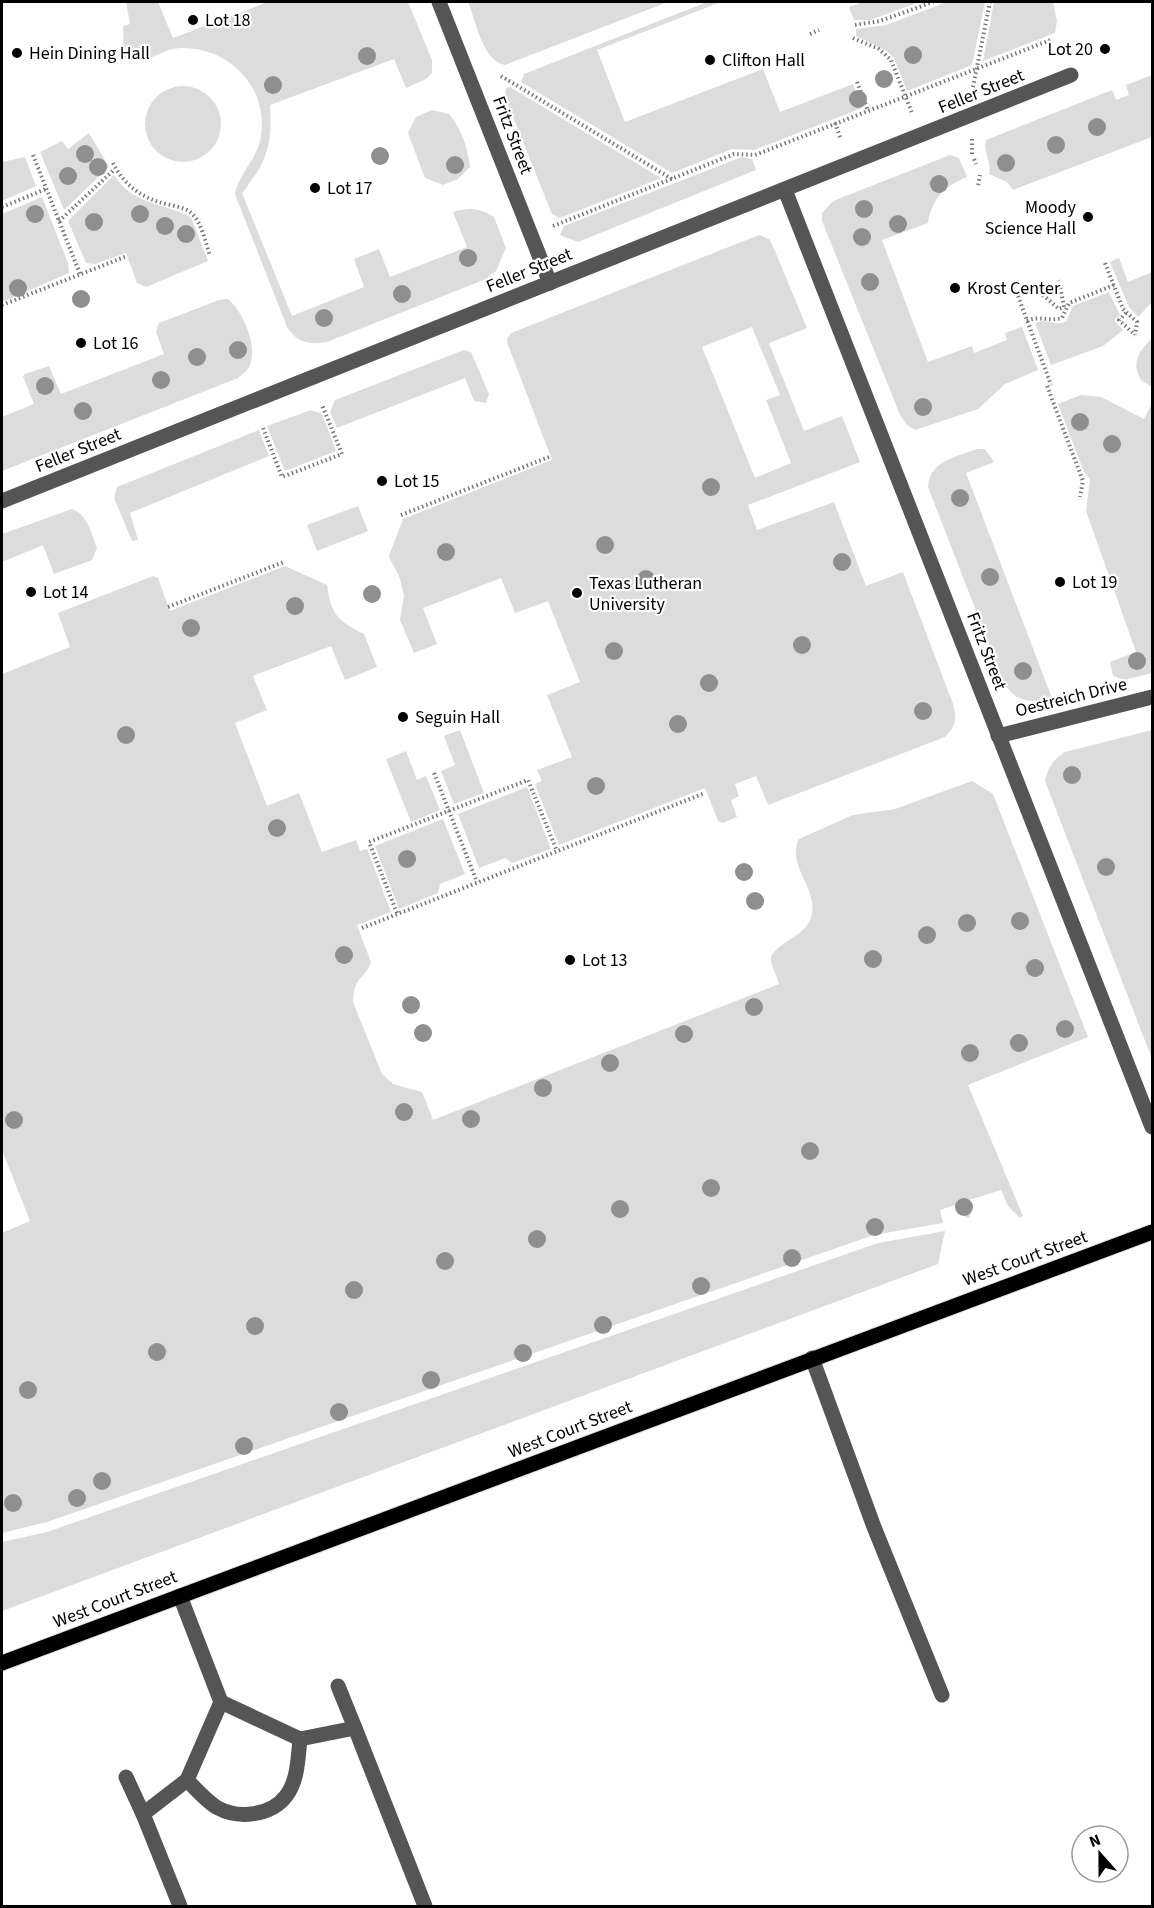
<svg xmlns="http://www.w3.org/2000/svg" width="1154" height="1908" viewBox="0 0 1154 1908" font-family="'Source Sans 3',sans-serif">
<rect width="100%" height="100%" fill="#fff"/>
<g fill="#dcdcdc" fill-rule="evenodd">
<path d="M 126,2 L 158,2 L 173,38 L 268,2 L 408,2 L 432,60 L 432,73 L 426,79 L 406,88 L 394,59 L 270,105 C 272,135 270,157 250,182 C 247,186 246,190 242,193 L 292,316 L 364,287 L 354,259 L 379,249 L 390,277 L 467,247 L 453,212 C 469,207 480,208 494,217 L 506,248 L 496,271 L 486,279 L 327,342 C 309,345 297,343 287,327 L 235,194 C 238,175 255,161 260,141 C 271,90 231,47 181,48 C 166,48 155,58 142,60 C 136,60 129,58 124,58 L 123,26 L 130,24 Z"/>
<path d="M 468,2 L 668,2 L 505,65 C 482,60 476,21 468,2 Z"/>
<path d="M 707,2 L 721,2 L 597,50 L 625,122 L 763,69 L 780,112 L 853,84 L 862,108 L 754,150 L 732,149 L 672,173 L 521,82 L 524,74 Z"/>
<path d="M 863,2 L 920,2 L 870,20 L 854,20 L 849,7 Z"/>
<path d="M 947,2 L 985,2 L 972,65 L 907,91 L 894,58 L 887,51 L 856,36 L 856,29 L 886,25 Z"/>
<path d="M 994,2 L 1053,2 L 1057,21 L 1055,33 L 983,61 Z"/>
<path d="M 1152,75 L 1152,137 L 1013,190 L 1007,182 L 989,174 C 992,162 983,153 986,140 L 1112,90 L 1116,100 L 1129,95 L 1126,85 Z"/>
<circle cx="183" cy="124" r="38"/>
<path d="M 510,87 L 661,178 L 560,218 L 552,214 L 505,97 L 506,88 Z"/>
<path d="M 432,110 L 449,114 C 461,128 468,148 470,167 L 458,179 L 443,185 L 425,178 L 408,133 L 416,117 Z"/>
<path d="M 89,133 L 109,167 L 64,210 L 40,152 L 62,141 L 68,149 Z"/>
<path d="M 950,155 L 959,158 L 967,177 C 945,186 932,198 928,223 L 882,240 L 928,362 L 972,346 L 974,353 L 1007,340 L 1005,333 L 1022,327 L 1038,370 L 1005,384 L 978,409 L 915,430 L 907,425 L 900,415 L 822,221 L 822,213 L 833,201 Z"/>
<path d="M 25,157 L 36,186 L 2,201 L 2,162 Z"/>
<path d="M 742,157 L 752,159 L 756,170 L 578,242 L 560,235 L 564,226 Z"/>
<path d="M 114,175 C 134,206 162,202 191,217 L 208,261 L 146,287 L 137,283 L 126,253 L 95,264 L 86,263 L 68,221 Z"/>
<path d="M 42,197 L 68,263 L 69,273 L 2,302 L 2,214 Z"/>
<path d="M 759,235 L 769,239 L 772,244 L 807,328 L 769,343 L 804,431 L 842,416 L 860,462 L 748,505 L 757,530 L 834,502 L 866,586 L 903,572 L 953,704 C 957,718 956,726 945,737 L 768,805 L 756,776 L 735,784 L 739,796 L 731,800 L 737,817 L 723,823 L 718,821 L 705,788 L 559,845 L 535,784 L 542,781 L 537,770 L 572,757 L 547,695 L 580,682 L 548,601 L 515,613 L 501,578 L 423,608 L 437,644 L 414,653 L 400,620 L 404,595 L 399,576 L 389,557 L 390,553 L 403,519 L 552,460 L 508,345 L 507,339 L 511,333 ZM 752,327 L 780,395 L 766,400 L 791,463 L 755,478 L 702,347 Z"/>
<path d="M 1119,258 L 1128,282 L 1152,272 L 1152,302 L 1138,317 L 1129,307 L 1110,262 Z"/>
<path d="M 1109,292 L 1120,315 L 1114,320 L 1123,330 L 1103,346 L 1051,365 L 1035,323 C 1046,318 1054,326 1066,322 L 1073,306 Z"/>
<path d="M 228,299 C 243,311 259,348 249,367 C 247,371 241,375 238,378 L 2,471 L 2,417 L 34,404 L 23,376 L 25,374 L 49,366 L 61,394 L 164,354 L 156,332 L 159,323 L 219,300 Z"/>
<path d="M 1152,338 L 1152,387 L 1142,381 C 1130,364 1139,351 1152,338 Z"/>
<path d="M 464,350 L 471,352 L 489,394 L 486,403 L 474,401 L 465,378 L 337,428 L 330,412 L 335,400 Z"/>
<path d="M 1081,395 L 1101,397 L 1144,419 L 1152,403 L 1152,673 L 1124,680 L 1113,676 L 1110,662 L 1136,652 L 1086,511 L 1090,479 L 1084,472 L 1058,404 Z"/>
<path d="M 311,410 L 322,414 L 336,451 L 285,471 L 267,426 Z"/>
<path d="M 259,430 L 269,456 L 130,513 L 138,540 L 132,541 L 114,498 L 117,487 Z"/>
<path d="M 977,449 L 985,449 L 994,462 L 966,473 L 1052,698 C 1031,703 1016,703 1004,683 L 928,487 C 929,461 956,457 977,449 Z"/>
<path d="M 358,506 L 368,531 L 317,551 L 307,525 Z"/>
<path d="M 72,509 C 88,515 91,533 97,548 L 92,560 L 54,574 L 43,545 L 2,562 L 2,534 Z"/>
<path d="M 285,566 L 327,585 C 331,615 338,621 364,634 L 377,667 L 345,680 L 331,646 L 253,676 L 267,710 L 235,723 L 267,806 L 299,793 L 322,852 L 356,840 L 360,851 L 367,849 L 391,912 L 357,925 L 371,962 C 365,980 354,975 353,1002 L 382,1074 L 393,1084 L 422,1092 L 433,1120 L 779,984 L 771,962 L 771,957 C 780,939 807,937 812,914 C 817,888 786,864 799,839 L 853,815 L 895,809 L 972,781 L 993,794 L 1088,1037 L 968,1085 L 1023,1216 L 1020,1218 L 1008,1206 L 1001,1190 L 969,1200 L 970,1217 L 967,1218 L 955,1205 L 940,1210 L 943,1223 L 874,1235 L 47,1522 L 2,1533 L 2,1233 L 30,1221 L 2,1150 L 2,674 L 70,647 L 58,613 L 153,576 L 158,578 L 170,611 Z"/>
<path d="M 460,730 L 484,793 L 454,804 L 441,771 L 455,765 L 444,736 Z"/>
<path d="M 1152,730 L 1152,1059 L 1045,781 C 1048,767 1053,760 1065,752 Z"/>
<path d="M 406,751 L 417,780 L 426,776 L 440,810 L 411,822 L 386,759 Z"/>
<path d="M 527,787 L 551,849 L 512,863 L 505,858 L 479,868 L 458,814 Z"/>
<path d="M 443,819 L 465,874 L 440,884 L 438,893 L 399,909 L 375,846 Z"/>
<path d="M 945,1231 L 938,1264 L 2,1611 L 2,1542 L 47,1532 L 878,1243 Z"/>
</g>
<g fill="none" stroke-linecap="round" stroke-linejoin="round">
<g stroke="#dbdbdb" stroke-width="17">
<path id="major" d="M 2,1663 L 1152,1232"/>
</g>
<g stroke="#777" stroke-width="4" stroke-dasharray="1.5 3" stroke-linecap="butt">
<path d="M 855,25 L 880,21 L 933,2"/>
<path d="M 810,34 L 819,30"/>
<path d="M 853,38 L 879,49 L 891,60 L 912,113"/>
<path d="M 501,76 L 672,179"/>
<path d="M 857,82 L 868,111"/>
<path d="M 973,87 L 990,2"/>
<path d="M 835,123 L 841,140"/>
<path d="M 972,154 L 972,139"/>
<path d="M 33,155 L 80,274"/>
<path d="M 974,159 L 976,164"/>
<path d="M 113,163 C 122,182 139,196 159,202 C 170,206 187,206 194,216 C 202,225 206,244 210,256"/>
<path d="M 978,185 L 980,175"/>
<path d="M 2,207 L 46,189"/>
<path d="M 59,221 L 115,169"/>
<path d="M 553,226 L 734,154 L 755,155 L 1053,39"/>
<path d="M 1105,263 L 1123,309 L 1137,322 L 1135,335"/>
<path d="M 1036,289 L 1059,309 L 1064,307 L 1059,280"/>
<path d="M 1018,296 L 1051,385"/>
<path d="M 2,305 L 127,256"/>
<path d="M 1126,313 L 1119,320 L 1135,335"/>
<path d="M 1027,321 C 1040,315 1049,322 1062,318 L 1069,303 L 1114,285"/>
<path d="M 1047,386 L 1083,481 L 1080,497"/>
<path d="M 263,428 L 282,477 L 342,454 L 322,405"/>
<path d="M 401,515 L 549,457"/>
<path d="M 168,607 L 284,562"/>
<path d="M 434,773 L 477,882"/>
<path d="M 397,913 L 369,842 L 528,780 L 557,851"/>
<path d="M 362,928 L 705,793"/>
</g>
<g stroke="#555" stroke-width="15">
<path d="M 439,2 L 550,283"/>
<path d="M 785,190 L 1152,1127"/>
<path d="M 2,501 L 1071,75"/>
<path d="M 998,736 L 1152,697"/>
<path d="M 812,1358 L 874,1527 L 942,1695"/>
<path d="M 338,1686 L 355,1728"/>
<path d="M 221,1702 L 300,1739 L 355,1728 L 425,1906"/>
<path d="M 126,1777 L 143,1814"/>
<path d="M 187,1780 C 196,1789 207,1802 218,1808 C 238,1819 271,1816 286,1796 C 298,1781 298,1757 300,1739"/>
<path d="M 180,1906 L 143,1814 L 187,1780 L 221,1702 L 180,1596"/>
</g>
<use href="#major" stroke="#000" stroke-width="15"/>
</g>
<g fill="#8f8f8f">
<circle cx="913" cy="55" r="9"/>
<circle cx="367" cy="56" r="9"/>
<circle cx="884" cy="79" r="9"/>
<circle cx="273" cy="85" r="9"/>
<circle cx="858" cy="99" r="9"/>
<circle cx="1097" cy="127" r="9"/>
<circle cx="1056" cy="145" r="9"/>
<circle cx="85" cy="154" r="9"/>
<circle cx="380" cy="156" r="9"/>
<circle cx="1006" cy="163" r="9"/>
<circle cx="455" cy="165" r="9"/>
<circle cx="98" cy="167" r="9"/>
<circle cx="68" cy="176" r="9"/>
<circle cx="939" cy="184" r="9"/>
<circle cx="864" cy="209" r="9"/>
<circle cx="35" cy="214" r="9"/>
<circle cx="140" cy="214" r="9"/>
<circle cx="94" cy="222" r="9"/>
<circle cx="898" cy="224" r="9"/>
<circle cx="165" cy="226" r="9"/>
<circle cx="186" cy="234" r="9"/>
<circle cx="862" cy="237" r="9"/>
<circle cx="468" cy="258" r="9"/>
<circle cx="870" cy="282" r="9"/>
<circle cx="18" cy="288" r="9"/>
<circle cx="402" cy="294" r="9"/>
<circle cx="81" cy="299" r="9"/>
<circle cx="324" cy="318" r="9"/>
<circle cx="238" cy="350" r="9"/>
<circle cx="197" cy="357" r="9"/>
<circle cx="161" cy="380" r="9"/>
<circle cx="45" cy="386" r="9"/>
<circle cx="923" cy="407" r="9"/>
<circle cx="83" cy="411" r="9"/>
<circle cx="1080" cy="422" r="9"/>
<circle cx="1112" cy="444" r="9"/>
<circle cx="711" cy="487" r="9"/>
<circle cx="960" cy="498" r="9"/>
<circle cx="605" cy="545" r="9"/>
<circle cx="446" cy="552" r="9"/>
<circle cx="842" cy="562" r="9"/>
<circle cx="990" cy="577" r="9"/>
<circle cx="646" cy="579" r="9"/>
<circle cx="372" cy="594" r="9"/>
<circle cx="295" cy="606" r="9"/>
<circle cx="191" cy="628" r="9"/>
<circle cx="802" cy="645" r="9"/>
<circle cx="614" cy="651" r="9"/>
<circle cx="1137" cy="661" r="9"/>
<circle cx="1023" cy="671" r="9"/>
<circle cx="709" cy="683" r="9"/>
<circle cx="923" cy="711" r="9"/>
<circle cx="678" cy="724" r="9"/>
<circle cx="126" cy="735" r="9"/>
<circle cx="1072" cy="775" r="9"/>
<circle cx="596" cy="786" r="9"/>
<circle cx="277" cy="828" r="9"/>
<circle cx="407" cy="859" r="9"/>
<circle cx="1106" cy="867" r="9"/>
<circle cx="744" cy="872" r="9"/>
<circle cx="755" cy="901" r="9"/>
<circle cx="1020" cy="921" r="9"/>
<circle cx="967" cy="923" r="9"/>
<circle cx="927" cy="935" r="9"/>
<circle cx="344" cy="955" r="9"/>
<circle cx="873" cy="959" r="9"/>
<circle cx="1035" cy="968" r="9"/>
<circle cx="411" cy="1005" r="9"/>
<circle cx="754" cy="1007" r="9"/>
<circle cx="1065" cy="1029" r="9"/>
<circle cx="423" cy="1033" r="9"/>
<circle cx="684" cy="1034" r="9"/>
<circle cx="1019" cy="1043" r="9"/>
<circle cx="970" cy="1053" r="9"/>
<circle cx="610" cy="1063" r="9"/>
<circle cx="543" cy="1088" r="9"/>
<circle cx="404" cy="1112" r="9"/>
<circle cx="471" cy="1119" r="9"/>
<circle cx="14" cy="1120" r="9"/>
<circle cx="810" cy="1151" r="9"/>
<circle cx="711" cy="1188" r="9"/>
<circle cx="964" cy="1207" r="9"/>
<circle cx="620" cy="1209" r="9"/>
<circle cx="875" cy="1227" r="9"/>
<circle cx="537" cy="1239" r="9"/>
<circle cx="792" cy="1258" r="9"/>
<circle cx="445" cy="1261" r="9"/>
<circle cx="701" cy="1286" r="9"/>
<circle cx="354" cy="1290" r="9"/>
<circle cx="603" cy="1325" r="9"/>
<circle cx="255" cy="1326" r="9"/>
<circle cx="157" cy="1352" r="9"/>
<circle cx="523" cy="1353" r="9"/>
<circle cx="431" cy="1380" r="9"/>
<circle cx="28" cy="1390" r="9"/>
<circle cx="339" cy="1412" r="9"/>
<circle cx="244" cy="1446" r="9"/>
<circle cx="102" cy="1481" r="9"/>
<circle cx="77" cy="1498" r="9"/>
<circle cx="13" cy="1503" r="9"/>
</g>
<g fill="#000" stroke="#fff" stroke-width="2">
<circle cx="193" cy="20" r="6"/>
<circle cx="1105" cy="49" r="6"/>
<circle cx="17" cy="53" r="6"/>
<circle cx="710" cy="60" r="6"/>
<circle cx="315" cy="188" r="6"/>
<circle cx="1088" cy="217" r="6"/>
<circle cx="955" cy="288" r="6"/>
<circle cx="81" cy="343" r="6"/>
<circle cx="382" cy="481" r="6"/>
<circle cx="1060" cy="582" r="6"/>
<circle cx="31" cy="592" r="6"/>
<circle cx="577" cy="593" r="6"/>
<circle cx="403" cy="717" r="6"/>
<circle cx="570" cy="960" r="6"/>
</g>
<g text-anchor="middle" stroke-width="4.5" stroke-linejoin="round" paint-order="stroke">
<g font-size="18" fill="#000" stroke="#fff" text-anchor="start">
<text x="205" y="26">Lot 18</text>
<text x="1093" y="55" text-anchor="end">Lot 20</text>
<text x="29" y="59">Hein Dining Hall</text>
<text x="722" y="66">Clifton Hall</text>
<text x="327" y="194">Lot 17</text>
<text x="1076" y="213" text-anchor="end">Moody<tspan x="1076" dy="21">Science Hall</tspan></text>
<text x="967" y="294">Krost Center</text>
<text x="93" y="349">Lot 16</text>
<text x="394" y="487">Lot 15</text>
<text x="1072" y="588">Lot 19</text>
<text x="589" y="589">Texas Lutheran<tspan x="589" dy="21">University</tspan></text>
<text x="43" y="598">Lot 14</text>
<text x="415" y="723">Seguin Hall</text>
<text x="582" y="966">Lot 13</text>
</g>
<g font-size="18" fill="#000" stroke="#fff">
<text transform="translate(981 91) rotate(-22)" y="6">Feller Street</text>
<text transform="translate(513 135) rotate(69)" y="6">Fritz Street</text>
<text transform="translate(529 270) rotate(-22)" y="6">Feller Street</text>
<text transform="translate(78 450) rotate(-22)" y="6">Feller Street</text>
<text transform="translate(987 651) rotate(69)" y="6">Fritz Street</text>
<text transform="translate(1071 697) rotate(-14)" y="6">Oestreich Drive</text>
<text transform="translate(1025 1258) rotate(-20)" y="6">West Court Street</text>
<text transform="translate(570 1429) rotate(-21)" y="6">West Court Street</text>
<text transform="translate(115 1599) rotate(-21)" y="6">West Court Street</text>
</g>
</g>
<rect width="1154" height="1908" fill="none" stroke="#000000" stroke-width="6"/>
<g transform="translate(1100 1854) rotate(339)"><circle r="28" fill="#ffffff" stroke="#999999" stroke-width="1.5"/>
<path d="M0-4.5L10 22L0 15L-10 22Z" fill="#000000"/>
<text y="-9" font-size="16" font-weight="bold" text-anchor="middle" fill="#000000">N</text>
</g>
</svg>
